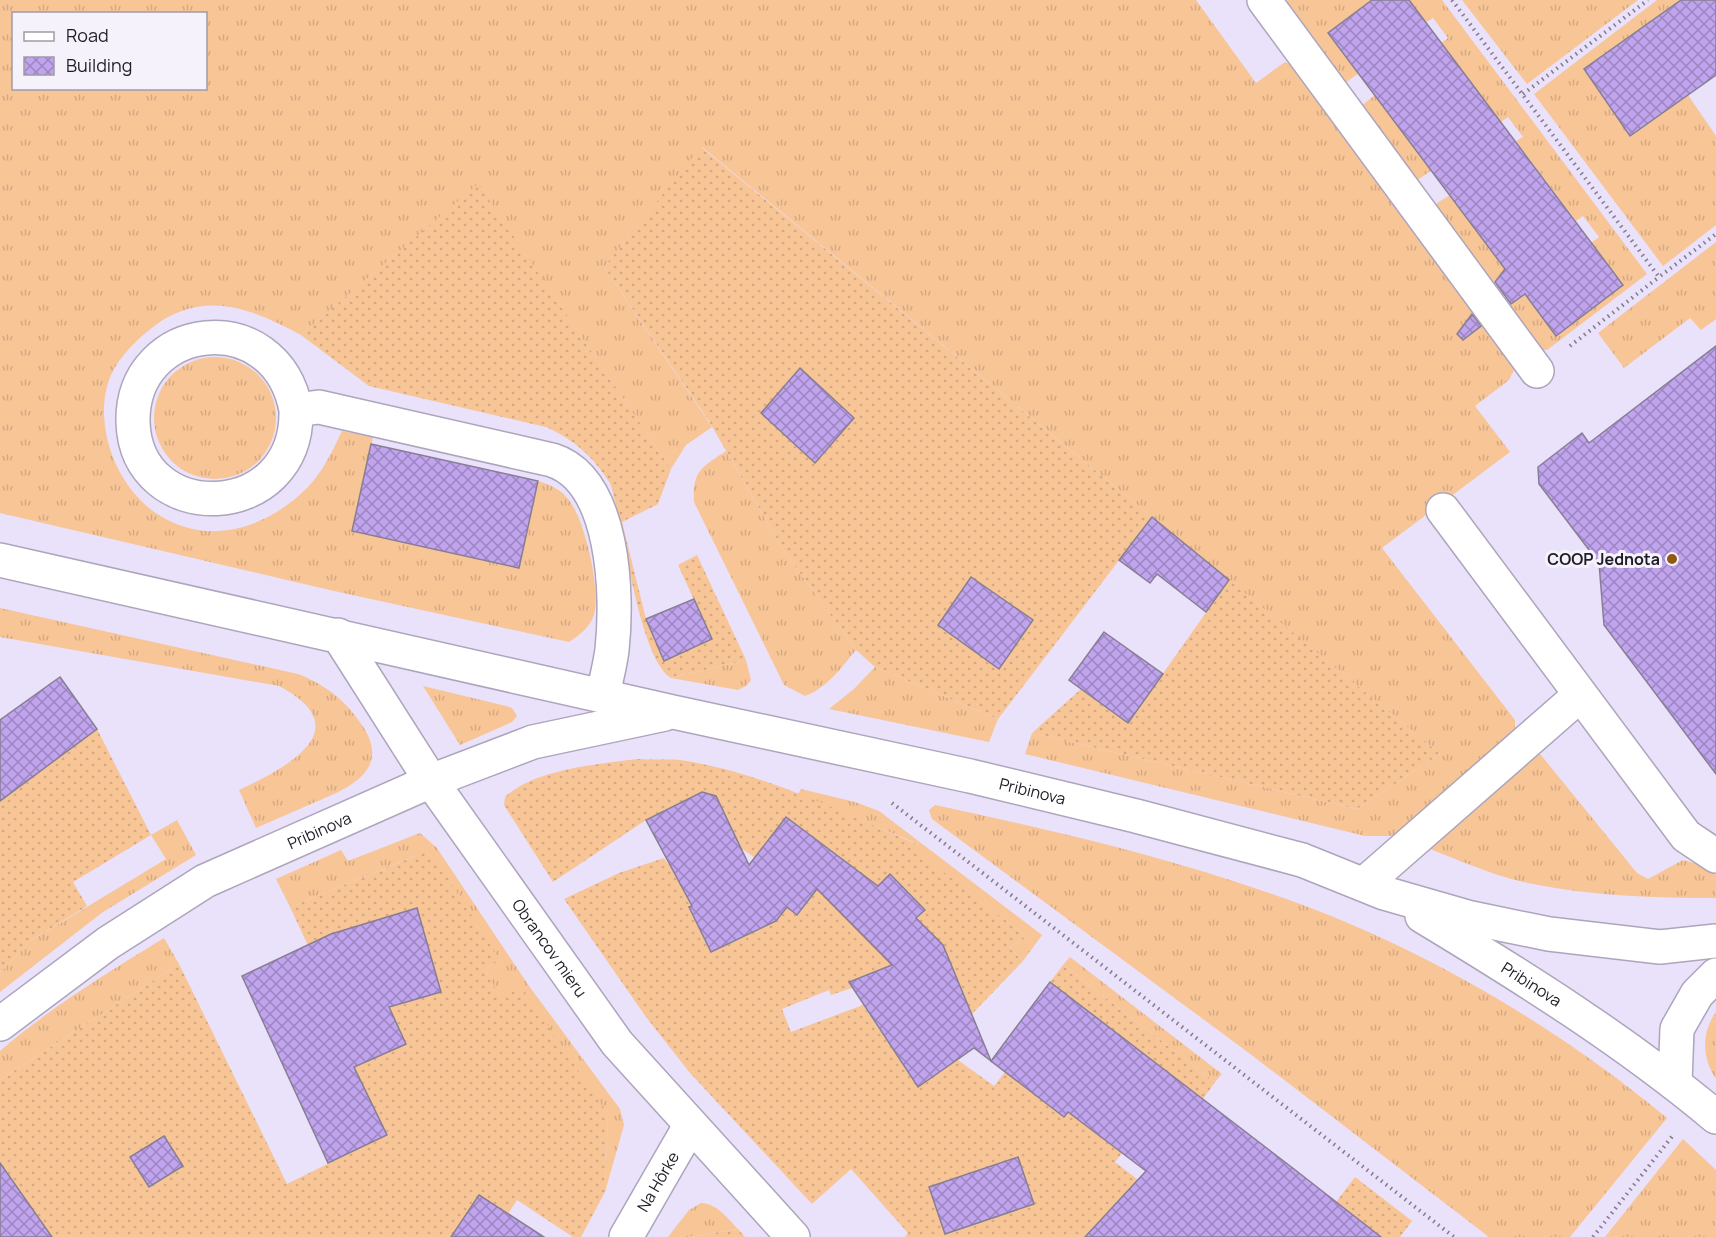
<svg xmlns="http://www.w3.org/2000/svg" width="1716" height="1237" viewBox="0 0 1716 1237" font-family="Manrope,sans-serif">
<defs>
<pattern id="grass-tufts" width="24" height="20" patternUnits="userSpaceOnUse" patternTransform="scale(1.5)"><rect width="24" height="20" fill="#f8c597"/><path d="M3 7l-1-3M5 7V3M7 7l1-3M15 17l-1-3M17 17v-4M19 17l1-3" fill="none" stroke="#d4a982"/></pattern>
<pattern id="garden-dots" width="8" height="8" patternUnits="userSpaceOnUse" patternTransform="scale(1.5)"><rect width="8" height="8" fill="#f8c597"/><path d="M2 2h.1M6 6h.1" fill="none" stroke="#d4a982" stroke-width="1.8" stroke-linecap="round"/></pattern>
<pattern id="building-cross-hatch" width="8" height="8" patternUnits="userSpaceOnUse" patternTransform="scale(1.5)"><rect width="8" height="8" fill="#c1a4ee"/><path d="M0 0l8 8M0 8l8-8" fill="none" stroke="#9c85c1"/></pattern>
</defs>
<rect width="100%" height="100%" fill="#eae1fa"/>
<g fill="url(#grass-tufts)" fill-rule="evenodd">
<path d="M 0,0 L 1196,0 L 1256,83 L 1285,62 L 1296,67 L 1517,364 L 1509,380 L 1475,406 L 1510,452 L 1382,548 L 1515,720 L 1515,728 L 1511,736 L 1409,827 L 1391,836 L 1365,836 L 1025,754 L 1032,733 L 1357,809 L 1440,754 L 702,147 L 604,267 L 712,427 L 686,445 L 671,469 L 478,185 L 301,335 C 251,308 203,289 153,327 C 136,340 120,356 111,375 C 91,422 116,489 159,515 C 209,547 267,528 307,488 C 322,473 333,450 342,431 L 373,437 L 353,531 L 518,567 L 538,481 C 550,485 561,489 569,500 C 585,521 599,583 595,610 C 593,625 581,634 569,642 L 334,591 L 0,513 ZM 14,14 L 206,14 L 206,88 L 14,88 Z"/>
<path d="M 1288,0 L 1372,0 L 1328,33 L 1359,73 L 1341,86 L 1282,4 Z"/>
<path d="M 1409,0 L 1442,0 L 1647,274 L 1547,350 L 1540,350 L 1506,308 L 1525,294 L 1556,336 L 1622,285 L 1591,243 L 1599,237 L 1583,216 L 1576,221 L 1516,141 L 1523,137 L 1508,117 L 1501,122 L 1441,43 L 1448,38 L 1433,18 L 1426,22 Z"/>
<path d="M 1462,0 L 1638,0 L 1527,84 Z"/>
<path d="M 1657,0 L 1681,0 L 1584,69 L 1630,136 L 1688,95 L 1716,136 L 1716,225 L 1663,266 L 1534,94 Z"/>
<path d="M 1375,95 L 1432,170 L 1413,183 L 1357,109 Z"/>
<path d="M 1450,195 L 1507,271 L 1489,285 L 1431,207 Z"/>
<path d="M 1716,242 L 1716,319 L 1701,330 L 1690,318 L 1624,368 L 1598,333 Z"/>
<circle cx="215" cy="418" r="61"/>
<path d="M 726,451 L 784,551 L 856,650 C 842,667 827,688 805,696 L 784,685 L 694,502 C 692,471 702,467 726,451 Z"/>
<path d="M 0,608 L 298,674 C 326,685 345,700 362,725 C 393,771 347,789 311,804 C 293,812 274,820 256,828 L 239,790 C 288,767 360,729 279,686 L 0,637 Z"/>
<path d="M 746,660 L 751,680 L 746,686 L 738,690 L 671,678 Z"/>
<path d="M 875,667 L 998,719 L 989,742 L 829,709 L 854,689 Z"/>
<path d="M 423,686 L 506,706 L 512,708 L 517,716 L 512,722 L 460,745 Z"/>
<path d="M 1536,749 L 1637,873 L 1648,879 L 1683,860 L 1698,864 L 1716,875 L 1716,898 C 1656,898 1592,896 1533,884 C 1496,877 1461,861 1425,847 Z"/>
<path d="M 801,789 L 855,802 L 879,811 L 1042,935 L 1023,961 L 1009,947 L 1027,937 L 913,849 L 918,844 L 798,794 Z"/>
<path d="M 935,805 C 1047,829 1160,855 1269,893 C 1411,941 1553,1023 1667,1118 L 1570,1237 L 1489,1237 L 1249,1053 L 932,819 L 929,810 Z"/>
<path d="M 177,820 L 196,855 L 103,912 L 0,992 L 0,973 L 29,942 L 166,859 L 151,835 Z"/>
<path d="M 420,833 L 437,848 L 529,986 L 620,1109 L 624,1125 L 605,1192 L 608,1114 L 500,998 L 485,969 L 500,960 L 415,856 L 290,907 L 276,879 L 341,850 L 348,861 Z"/>
<path d="M 164,938 L 179,964 L 0,1080 L 0,1051 C 51,1007 107,973 164,938 Z"/>
<path d="M 1070,957 L 1222,1074 L 1215,1082 L 1063,965 Z"/>
<path d="M 1716,1012 L 1716,1079 C 1702,1058 1701,1033 1716,1012 Z"/>
<path d="M 1683,1139 L 1716,1170 L 1716,1237 L 1605,1237 Z"/>
<path d="M 701,1203 C 718,1204 727,1218 738,1229 L 689,1237 L 668,1237 L 689,1210 Z"/>
</g>
<g fill="url(#garden-dots)">
<path d="M 701,147 L 1152,517 L 998,719 L 875,667 L 856,650 L 784,551 L 710,423 L 604,267 Z"/>
<path d="M 478,184 L 671,469 L 658,504 L 622,522 L 646,619 L 664,660 L 712,639 L 678,565 L 697,555 L 746,660 L 671,678 C 638,657 624,524 610,483 C 593,457 575,440 546,427 L 369,386 L 301,335 Z"/>
<path d="M 1229,580 L 1440,754 L 1357,809 L 1032,733 L 1081,689 L 1128,723 Z"/>
<path d="M 97,729 L 151,835 L 73,882 L 87,906 L 29,942 L 0,973 L 0,801 Z"/>
<path d="M 638,759 C 652,760 666,759 680,760 C 763,772 843,813 919,845 L 914,849 L 1027,937 L 1009,947 L 1023,961 L 972,1014 L 873,981 L 831,995 L 829,990 L 782,1009 L 791,1032 L 863,1005 L 918,1087 L 958,1060 L 994,1086 L 1005,1072 L 1064,1117 L 1124,1039 L 1050,982 L 1063,965 L 1215,1082 L 1203,1099 L 1143,1053 L 1122,1153 L 1115,1162 L 1154,1192 L 1115,1205 L 1087,1235 L 1088,1237 L 905,1237 L 908,1233 L 851,1169 L 812,1204 L 690,1073 L 646,1017 L 564,899 L 619,873 L 664,858 L 668,864 L 688,853 L 710,897 L 689,908 L 711,952 L 787,907 L 798,915 L 841,858 L 786,817 L 755,858 L 741,848 L 716,796 L 702,792 L 646,820 L 553,882 L 504,805 L 505,797 C 535,769 599,764 638,759 Z"/>
<path d="M 430,850 L 500,960 L 485,969 L 500,997 L 522,988 L 608,1114 L 605,1192 L 581,1237 L 573,1237 L 517,1200 L 508,1214 L 479,1195 L 451,1237 L 43,1237 L 0,1166 L 0,1080 L 179,964 L 287,1184 L 386,1135 L 341,1040 L 350,1035 L 290,907 Z"/>
<path d="M 1355,1177 L 1412,1221 L 1400,1237 L 1381,1237 L 1336,1202 Z"/>
<path d="M 738,1229 L 745,1237 L 689,1237 Z"/>
</g>
<g fill="url(#building-cross-hatch)" stroke="#877e94" stroke-width="1.5">
<path d="M 1372,0 L 1409,0 L 1623,285 L 1556,336 L 1525,294 L 1511,304 L 1495,282 L 1505,269 L 1328,33 Z"/>
<path d="M 1681,0 L 1716,0 L 1716,75 L 1630,136 L 1584,69 Z"/>
<path d="M 1472,314 L 1481,326 L 1463,340 L 1457,334 Z"/>
<path d="M 1716,346 L 1716,774 L 1604,625 L 1599,563 L 1539,484 L 1538,467 L 1582,433 L 1589,443 Z"/>
<path d="M 800,368 L 854,418 L 815,463 L 761,413 Z"/>
<path d="M 371,444 L 538,481 L 519,568 L 352,531 Z"/>
<path d="M 1152,517 L 1229,580 L 1206,612 L 1157,574 L 1150,583 L 1119,560 Z"/>
<path d="M 971,577 L 1033,620 L 999,669 L 938,625 Z"/>
<path d="M 694,599 L 712,639 L 664,661 L 646,619 Z"/>
<path d="M 1104,632 L 1163,674 L 1128,723 L 1069,680 Z"/>
<path d="M 60,677 L 97,729 L 0,801 L 0,720 Z"/>
<path d="M 702,792 L 716,796 L 749,865 L 786,817 L 878,886 L 890,874 L 925,910 L 916,918 L 943,945 L 991,1061 L 974,1048 L 918,1087 L 849,982 L 892,965 L 817,889 L 797,915 L 787,907 L 776,921 L 711,952 L 689,907 L 692,906 L 646,820 Z"/>
<path d="M 417,908 L 441,992 L 389,1007 L 406,1044 L 354,1067 L 387,1135 L 328,1163 L 242,976 L 331,934 Z"/>
<path d="M 1050,982 L 1294,1169 L 1381,1237 L 1085,1237 L 1146,1171 L 1068,1112 L 1064,1117 L 991,1061 Z"/>
<path d="M 164,1136 L 183,1166 L 149,1187 L 130,1157 Z"/>
<path d="M 1018,1157 L 1034,1204 L 945,1234 L 929,1187 Z"/>
<path d="M 0,1163 L 52,1237 L 0,1237 Z"/>
<path d="M 479,1195 L 544,1237 L 451,1237 Z"/>
</g>
<g fill="none" stroke-linecap="round" stroke-linejoin="round">
<g stroke="#ada5bc" stroke-width="36">
<g id="minor">
<path d="M 1264,0 L 1537,371"/>
<path d="M 296,410 C 276,303 131,321 133,422 C 136,528 299,524 296,410 L 319,407 L 552,460 C 615,480 618,595 612,650 C 610,665 606,680 603,695"/>
<path d="M 1443,510 L 1686,836 L 1716,856"/>
<path id="s1" d="M 0,560 L 673,712 L 970,776 L 1136,816 L 1302,860 L 1384,893 L 1471,918 L 1549,934 L 1660,947 L 1716,941"/>
<path id="s2" d="M 338,635 L 431,781 L 617,1043 L 793,1237"/>
<path d="M 1364,884 L 1580,695"/>
<path id="s3" d="M 1422,916 C 1523,977 1625,1041 1716,1117"/>
<path id="s4" d="M 0,1024 L 108,943 L 205,881 L 431,781 L 533,742 L 665,714"/>
<path d="M 1675,1083 L 1677,1029 L 1697,994 L 1716,975"/>
<path id="s5" d="M 626,1237 L 690,1126"/>
</g>
</g>
<g stroke="#817b8b" stroke-width="4" stroke-dasharray="1.5 4.5" stroke-linecap="butt">
<path d="M 1452,0 L 1659,277 L 1716,234"/>
<path d="M 1523,94 L 1648,0"/>
<path d="M 1570,346 L 1659,277"/>
<path d="M 892,803 L 1454,1237"/>
<path d="M 1593,1237 L 1674,1134"/>
</g>
<use href="#minor" stroke="#fff" stroke-width="33"/>
</g>
<circle fill="#925816" stroke="#f5f2fb" stroke-width="2" cx="1672" cy="559" r="6"/>
<g text-anchor="middle" stroke-width="6" stroke-linejoin="round" paint-order="stroke">
<g font-size="16" font-weight="bold" fill="#1f1c25" stroke="#f5f2fb" text-anchor="end">
<text x="1660" y="565">COOP Jednota</text>
</g>
<g font-size="16" fill="#1f1c25" stroke="#f5f2fb">
<text dy="6" stroke="none"><textPath href="#s1" startOffset="1058">Pribinova</textPath></text>
<text dy="6" stroke="none"><textPath href="#s4" startOffset="375">Pribinova</textPath></text>
<text dy="6" stroke="none"><textPath href="#s2" startOffset="378">Obrancov mieru</textPath></text>
<text dy="6" stroke="none"><textPath href="#s3" startOffset="129">Pribinova</textPath></text>
<text dy="6" stroke="none"><textPath href="#s5" startOffset="64">Na Hôrke</textPath></text>
</g>
</g>
<rect x="12" y="12" width="195" height="78" fill="#f5f2fb" stroke="#9f9ca5" stroke-width="1.5"/>
<rect x="24" y="32" width="30" height="9" fill="#ffffff" stroke="#9f9ca5" stroke-width="1.5"/>
<text x="66" y="42" font-size="18" fill="#1f1c25">Road</text>
<rect x="24" y="57" width="30" height="18" fill="url(#building-cross-hatch)" stroke="#9f9ca5" stroke-width="1.5"/>
<text x="66" y="72" font-size="18" fill="#1f1c25">Building</text>
</svg>
